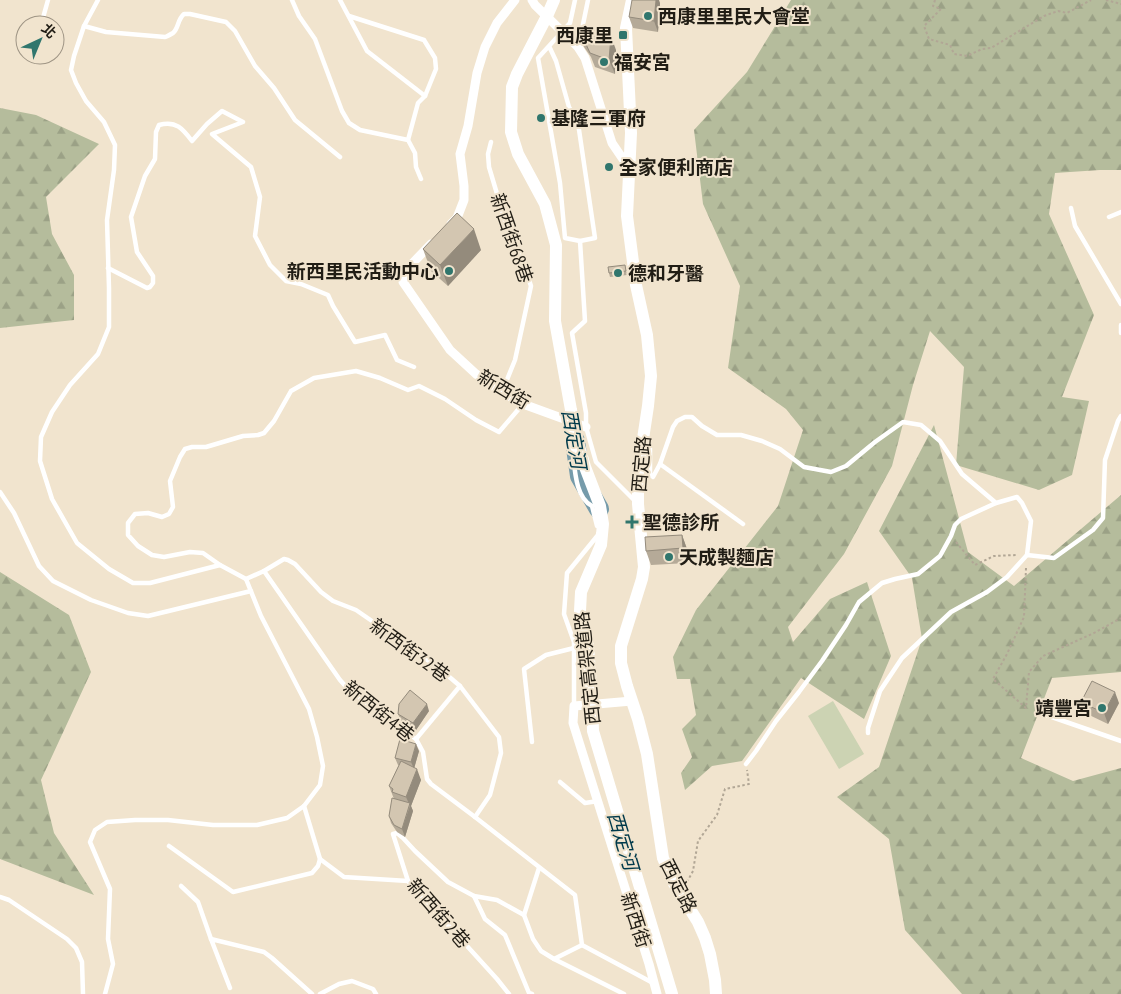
<svg xmlns="http://www.w3.org/2000/svg" width="1121" height="994" viewBox="0 0 1121 994" font-family="'PT Sans Narrow','Noto Sans TC',sans-serif">
<defs>
<pattern id="forest-firs" width="22" height="20" patternUnits="userSpaceOnUse" patternTransform="scale(1.25)"><rect width="22" height="20" fill="#b5bc9c"/><path d="M5 1l3.5 6h-7zM16 11l3.5 6h-7z" fill="#9ba186"/></pattern>
</defs>
<rect width="100%" height="100%" fill="#f1e4ce"/>
<g fill="url(#forest-firs)">
<path d="M 791,0 L 1121,0 L 1121,170 L 1100,170 L 1055,173 L 1049,214 L 1094,315 L 1062,397 L 1089,401 L 1072,475 L 1039,490 L 956,465 L 964,367 L 930,331 L 913,385 L 892,466 L 844,554 L 788,627 L 793,642 L 830,599 L 867,582 L 891,656 L 864,719 L 801,678 L 742,761 L 712,766 L 685,790 L 681,773 L 692,757 L 682,729 L 696,715 L 690,679 L 677,679 L 673,657 L 696,610 L 778,506 L 803,430 L 786,409 L 728,368 L 740,286 L 703,204 L 694,130 L 747,72 Z"/>
<path d="M 0,108 L 36,115 L 99,144 L 46,197 L 52,234 L 74,275 L 74,320 L 0,328 Z"/>
<path d="M 934,425 L 968,552 L 1014,586 L 1121,495 L 1121,672 L 1052,678 L 1021,758 L 1073,781 L 1121,768 L 1121,994 L 962,994 L 905,930 L 889,839 L 837,797 L 879,767 L 922,639 L 912,578 L 879,531 Z"/>
<path d="M 0,572 L 69,615 L 91,672 L 41,780 L 54,833 L 94,895 L 0,859 Z"/>
</g>
<path fill="#ccd3b3" d="M 833,701 L 864,754 L 839,769 L 808,716 Z"/>
<g fill="none" stroke-linecap="round" stroke-linejoin="round">
<path stroke="#769baa" stroke-width="20" d="M 575,441 L 580,476 L 599,509"/>
<g stroke="#b1a695" stroke-width="2" stroke-dasharray="2.5 2.5" stroke-linecap="butt">
<path d="M 935,0 L 933,6 L 941,9 L 924,26 L 929,39 L 950,45 L 954,54 L 967,56 L 982,49 L 991,48 L 1044,16 L 1058,11 L 1067,13 L 1091,0"/>
<path d="M 1106,0 L 1121,4"/>
<path d="M 956,542 L 975,565 L 994,556 L 1016,555"/>
<path d="M 1026,568 L 1024,617 L 1007,654 L 993,679 L 1026,708 L 1029,672 L 1043,656 L 1094,633 L 1121,618"/>
<path d="M 687,882 L 693,871 L 698,841 L 717,815 L 725,789 L 749,784 L 747,770"/>
</g>
<g stroke="#fff" stroke-width="4.5">
<path d="M 98,0 L 84,26 L 74,56 L 71,70 L 76,83 L 86,101 L 104,122 L 115,145 L 114,170 L 107,220 L 109,288 L 109,327 L 98,354 L 70,385 L 52,412 L 41,437 L 40,461 L 52,499 L 77,543 L 109,569 L 133,583 L 150,583 L 220,565 L 246,579 L 261,616 L 309,709 L 317,737 L 323,766 L 320,785 L 304,806 L 287,818 L 257,825 L 213,825 L 168,820 L 135,820 L 107,822 L 95,830 L 90,842 L 110,889 L 108,939 L 113,964 L 105,994"/>
<path d="M 292,0 L 299,16 L 315,39 L 342,111 L 349,123 L 360,130 L 408,140 L 415,153 L 416,167 L 421,179"/>
<path d="M 340,0 L 367,51 L 425,96 L 418,103 L 408,140"/>
<path d="M 349,16 L 424,40 L 435,58 L 436,69 L 425,96"/>
<path d="M 41,25 L 48,0"/>
<path d="M 84,26 L 106,32 L 165,37 C 166,37 173,33 173,33 C 179,28 177,20 184,14 L 190,14 L 226,22 L 235,31 L 255,66 L 274,88 L 295,120 L 340,157"/>
<path d="M 564,31 L 581,34 L 588,0"/>
<path d="M 549,46 L 538,58 L 560,183 L 565,238 L 580,241 L 595,238 L 578,123 L 569,107 L 556,61 L 549,46 L 570,23 L 575,0"/>
<path d="M 491,142 L 488,154 L 489,167 L 515,254 L 521,256 L 531,286 L 515,360 L 502,392"/>
<path d="M 1071,208 L 1075,226 L 1121,304"/>
<path d="M 1109,217 L 1121,212"/>
<path d="M 580,241 L 585,321 L 572,333 L 586,413 L 586,427 L 596,462 L 636,502"/>
<path d="M 108,268 L 147,288 L 150,287 L 153,283 L 153,276 L 137,252 L 131,217 L 145,176 L 155,159 L 156,132 L 159,125 C 176,120 183,129 192,141 L 207,124 L 222,111 L 243,122 L 212,134 L 251,167 L 260,197 L 255,236 L 270,265 L 286,281 L 301,284 L 328,295 L 333,306 L 355,342 L 385,335 L 397,360 L 414,367"/>
<path d="M 1121,325 L 1121,333"/>
<path d="M 565,420 C 567,429 570,438 572,447 C 575,465 574,497 592,506 L 597,526"/>
<path d="M 647,439 L 650,449 L 650,474 L 653,477 L 660,464 L 673,427 L 677,421 L 685,417 L 692,417 L 702,426 L 717,435 L 741,435 L 762,441 L 780,449 L 804,467 L 831,472 L 846,466 L 875,442 L 903,422 L 921,425 L 940,441 L 962,474 L 996,503 L 1017,497 L 1022,503 L 1031,521 L 1027,555"/>
<path d="M 660,464 L 743,524"/>
<path d="M 0,492 L 14,513 L 39,566 L 53,581 L 91,600 L 128,613 L 148,616 L 251,591"/>
<path d="M 220,565 L 203,553 L 190,552 L 164,557 L 152,555 L 138,546 L 128,535 L 128,523 L 135,514 L 148,513 L 162,517 L 169,514 L 173,507 L 170,481 L 180,457 L 185,449 L 192,447 L 206,447 L 243,436 L 258,435 L 264,433 L 274,421 L 291,391 L 314,378 L 356,371 L 380,378 L 408,390 L 419,386 L 445,399 L 476,420 L 499,432 L 523,404"/>
<path d="M 264,571 L 284,559 L 288,560 L 295,564 L 321,592 L 333,601 L 356,610 L 385,630 L 440,669 L 460,686 L 499,737 L 501,753 L 490,795 L 475,817"/>
<path d="M 246,579 L 264,571 L 340,680 L 349,690 L 416,739 L 423,752 L 427,779 L 431,784 L 475,817 L 575,895 L 582,945"/>
<path d="M 574,705 L 574,642 L 564,614 L 567,573 L 598,535 L 598,534"/>
<path d="M 1046,715 L 1121,741"/>
<path d="M 868,733 L 868,728 L 880,691 L 902,658 L 951,612 L 987,592 L 1007,577 L 1027,555 L 1054,558 L 1093,530 L 1103,518 L 1105,460 L 1118,421 L 1121,416"/>
<path d="M 416,739 L 460,686"/>
<path d="M 532,742 L 524,669 L 546,655 L 574,648"/>
<path d="M 746,764 L 756,751 L 776,721 L 799,692 L 822,661 L 846,625 L 859,602 L 882,583 L 895,579 L 918,574 L 940,556 L 951,536 L 955,525 L 961,519 L 996,503"/>
<path d="M 560,782 L 585,803 L 598,801"/>
<path d="M 304,806 L 320,859 L 344,877 L 408,881"/>
<path d="M 169,846 L 233,892 L 312,873 L 318,866 L 320,859"/>
<path d="M 181,886 L 198,902 L 211,939"/>
<path d="M 474,896 L 485,919 L 505,935 L 529,993 L 532,994"/>
<path d="M 0,897 L 9,900 L 67,939 L 76,948 L 82,962 L 83,994"/>
<path d="M 524,915 L 539,868"/>
<path d="M 554,959 L 582,945 L 653,983"/>
<path d="M 230,988 L 211,939 L 264,952 L 272,958 L 312,994"/>
<path d="M 320,994 L 339,984 L 352,981 L 373,989 L 376,994"/>
<path d="M 509,994 L 497,979 L 408,881 L 393,834 L 397,833 L 403,838 L 415,851 L 448,882 L 474,896 L 497,900 L 524,915 L 533,939 L 541,951 L 554,959 L 624,994"/>
</g>
<g stroke="#fff" stroke-width="9">
<path d="M 532,0 L 535,5 L 578,47 L 585,58 L 612,143 L 629,168"/>
<path d="M 451,224 L 457,218 L 464,200 L 464,186 L 460,154 L 468,126 L 477,73 L 485,47 L 497,23 L 515,0"/>
<path d="M 431,244 L 406,270 L 403,282 L 450,350 L 476,374 L 502,392 L 523,404 L 586,427"/>
<path d="M 632,701 L 574,706 L 573,723 L 649,964 L 657,994"/>
</g>
<g stroke="#fff" stroke-width="12">
<path d="M 554,0 L 547,16 L 517,74 L 512,87 L 511,132 L 518,154 L 545,204 L 556,245 L 555,321 L 571,410 L 577,439 L 585,467 L 600,506 L 603,524 L 601,545 L 581,592 L 580,611 L 588,645 L 592,699 L 593,731 L 672,994"/>
<path d="M 632,0 L 626,28 L 631,133 L 627,216 L 636,285 L 647,335 L 651,376 L 648,406 L 638,472 L 638,504 L 644,567 L 642,579 L 621,646 L 621,663 L 627,686 L 638,719 L 647,754 L 663,858 L 673,882 L 698,922 L 705,938 L 710,954 L 715,980 L 716,994"/>
</g>
</g>
<g fill="#b5aa98">
<path d="M 660,3 L 658,32 L 633,28 L 629,17 Z"/>
<path d="M 579,33 L 616,50 L 615,74 L 595,67 L 591,57 L 584,47 Z"/>
<path d="M 423,249 L 481,250 L 448,286 L 431,271 Z"/>
<path d="M 625,265 L 627,275 L 610,277 L 609,273 Z"/>
<path d="M 682,535 L 687,549 L 688,563 L 651,565 L 646,551 Z"/>
<path d="M 1081,702 L 1119,703 L 1108,724 L 1085,713 Z"/>
<path d="M 429,711 L 416,730 L 401,721 L 398,714 Z"/>
<path d="M 419,751 L 414,768 L 421,780 L 411,806 L 413,811 L 405,837 L 397,832 L 391,823 L 389,816 L 394,799 L 389,786 L 399,765 L 398,765 L 395,758 Z"/>
</g>
<g fill="#948b7c">
<path d="M 656,0 L 659,0 L 660,3 L 658,32 L 654,21 Z"/>
<path d="M 611,36 L 616,50 L 615,74 L 609,60 Z"/>
<path d="M 474,229 L 481,250 L 448,286 L 440,265 Z"/>
<path d="M 682,535 L 687,549 L 688,563 L 683,548 Z"/>
<path d="M 1115,692 L 1119,703 L 1108,724 L 1104,713 Z"/>
<path d="M 427,704 L 429,711 L 416,730 L 413,723 Z"/>
<path d="M 416,744 L 419,751 L 414,769 L 411,762 Z"/>
<path d="M 417,769 L 421,780 L 411,806 L 413,811 L 405,837 L 402,829 L 410,806 L 406,797 Z"/>
</g>
<g fill="#d3c6b1" stroke="#948b7c">
<path d="M 632,0 L 656,0 L 654,21 L 629,17 Z"/>
<path d="M 584,26 L 611,36 L 609,60 L 590,53 L 585,42 L 579,33 Z"/>
<path d="M 457,213 L 474,229 L 440,265 L 423,249 Z"/>
<path d="M 625,265 L 626,271 L 609,273 L 608,267 Z"/>
<path d="M 682,535 L 683,548 L 646,551 L 645,537 Z"/>
<path d="M 1092,681 L 1115,692 L 1104,713 L 1081,702 Z"/>
<path d="M 410,690 L 427,704 L 413,723 L 398,714 L 399,704 Z"/>
<path d="M 400,739 L 416,744 L 411,762 L 395,758 Z"/>
<path d="M 401,761 L 417,769 L 406,797 L 392,792 L 393,789 L 389,786 Z"/>
<path d="M 392,798 L 410,803 L 402,829 L 394,825 L 389,816 Z"/>
</g>
<g fill="#30766d" stroke="#f1e4ce" stroke-width="2">
<circle cx="648" cy="16" r="5"/>
<rect x="618" y="30" width="10" height="10" rx="2.5"/>
<circle cx="604" cy="62" r="5"/>
<circle cx="541" cy="118" r="5"/>
<circle cx="609" cy="167" r="5"/>
<circle cx="449" cy="271" r="5"/>
<circle cx="618" cy="273" r="5"/>
<path d="M629.5 514.5h5v5h5v5h-5v5h-5v-5h-5v-5h5z"/>
<circle cx="669" cy="557" r="5"/>
<circle cx="1102" cy="708" r="5"/>
</g>
<g text-anchor="middle" stroke-width="4" stroke-linejoin="round" paint-order="stroke">
<g font-size="19" font-weight="bold" fill="#211d15" stroke="#f1e4ce" text-anchor="start">
<text x="658" y="23">西康里里民大會堂</text>
<text x="613" y="42" text-anchor="end">西康里</text>
<text x="614" y="69">福安宮</text>
<text x="551" y="125">基隆三軍府</text>
<text x="619" y="174">全家便利商店</text>
<text x="439" y="278" text-anchor="end">新西里民活動中心</text>
<text x="628" y="280">德和牙醫</text>
<text x="643" y="529">聖德診所</text>
<text x="679" y="564">天成製麵店</text>
<text x="1092" y="715" text-anchor="end">靖豐宮</text>
</g>
<g font-size="19" fill="#211d15" stroke="#f1e4ce">
<text transform="translate(512 238) rotate(71)" y="7">新西街68巷</text>
<text transform="translate(504 389) rotate(31)" y="7">新西街</text>
<text transform="translate(641 464) rotate(-85)" y="7">西定路</text>
<text transform="translate(410 650) rotate(36)" y="7">新西街32巷</text>
<text transform="translate(587 668) rotate(-96)" y="7">西定高架道路</text>
<text transform="translate(379 711) rotate(39)" y="7">新西街4巷</text>
<text transform="translate(679 886) rotate(63)" y="7">西定路</text>
<text transform="translate(439 913) rotate(49)" y="7">新西街2巷</text>
<text transform="translate(636 920) rotate(72)" y="7">新西街</text>
</g>
<g font-size="20" font-style="italic" fill="#003a4b" stroke="#f1e4ce">
<text transform="translate(574 439) rotate(80)" y="7">西定河</text>
<text transform="translate(623 841) rotate(73)" y="7">西定河</text>
</g>
</g>
<g transform="translate(40 40) rotate(44)"><circle r="24" fill="#f1e4ce" stroke="#9e9484"/>
<path d="M0-4L9 19L0 12L-9 19Z" fill="#30766d"/>
<text y="-8" font-size="14" font-weight="bold" text-anchor="middle" fill="#211d15">北</text>
</g>
</svg>
